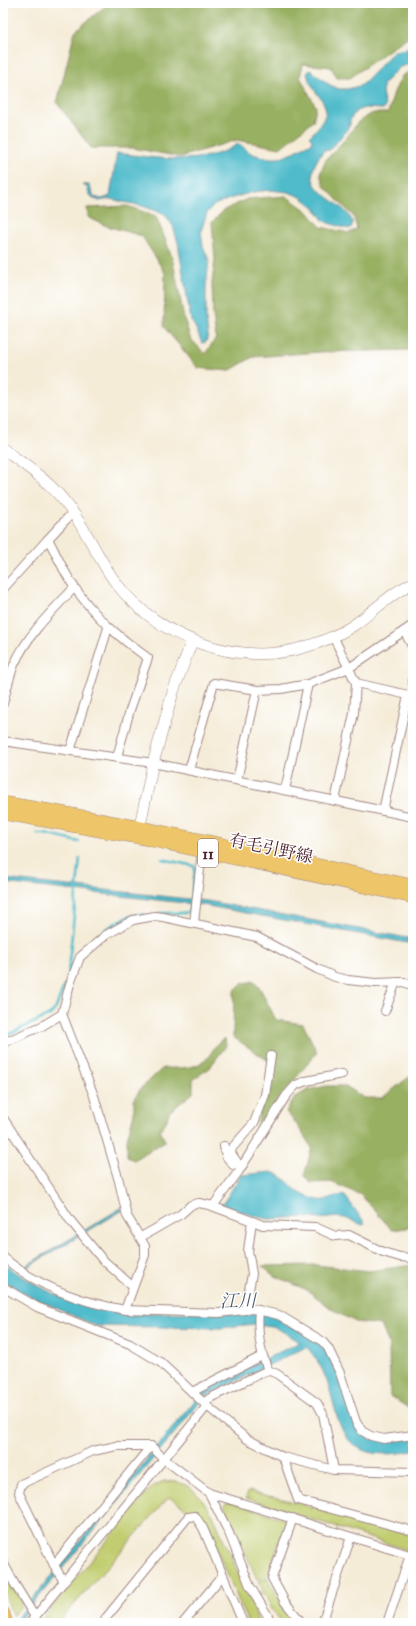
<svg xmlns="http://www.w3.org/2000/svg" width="416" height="1626" viewBox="0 0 416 1626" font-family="'IM FELL DW Pica','Noto Serif JP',serif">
<rect width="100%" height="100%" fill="#fff"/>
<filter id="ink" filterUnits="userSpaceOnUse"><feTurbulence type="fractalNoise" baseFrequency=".025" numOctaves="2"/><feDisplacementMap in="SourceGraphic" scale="8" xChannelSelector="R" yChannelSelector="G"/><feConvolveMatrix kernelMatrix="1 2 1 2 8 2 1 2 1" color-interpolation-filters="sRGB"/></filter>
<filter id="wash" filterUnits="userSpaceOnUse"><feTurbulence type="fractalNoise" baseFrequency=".012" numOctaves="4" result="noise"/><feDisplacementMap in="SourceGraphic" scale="16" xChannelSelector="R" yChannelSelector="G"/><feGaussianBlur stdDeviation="0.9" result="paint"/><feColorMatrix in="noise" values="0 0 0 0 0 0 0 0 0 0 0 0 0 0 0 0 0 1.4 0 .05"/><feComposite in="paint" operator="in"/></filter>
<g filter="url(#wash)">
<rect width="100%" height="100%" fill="#f5ecd8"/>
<g fill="#c1cd6f" stroke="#86764d">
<path d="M 164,1481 L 178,1482 L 188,1486 L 200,1496 L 213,1515 L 254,1609 L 258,1623 L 248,1623 L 206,1524 L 195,1511 L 189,1511 L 169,1497 L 58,1623 L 43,1623 L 42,1619 L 149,1490 L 155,1485 Z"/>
<path d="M 248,1491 L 295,1502 L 413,1535 L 413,1552 L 246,1498 Z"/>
<path d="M 228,1501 L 285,1519 L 286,1521 L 267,1578 L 257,1579 L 224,1505 Z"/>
<path d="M 3,1569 L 21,1600 L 21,1607 L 12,1616 L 3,1587 Z"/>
<path d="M 268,1579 L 286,1611 L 297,1623 L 282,1623 L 272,1609 L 258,1581 Z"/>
</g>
<g fill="#98b062" stroke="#716846">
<path d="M 109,3 L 408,3 L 413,11 L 413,33 L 350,78 L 337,78 L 331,67 L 303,64 L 300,77 L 316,107 L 313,121 L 280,148 L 237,140 L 180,157 L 133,148 L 91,148 L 57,103 L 75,31 Z"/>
<path d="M 413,69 L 413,350 L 320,352 L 253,357 L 229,371 L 198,368 L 164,327 L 165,273 L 142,236 L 104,225 L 88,217 L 87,208 L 127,206 L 156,216 L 172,257 L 184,318 L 190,338 L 205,354 L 216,338 L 213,315 L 212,283 L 215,259 L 212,222 L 224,210 L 247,199 L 286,196 L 307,211 L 321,227 L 349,233 L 357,229 L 354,217 L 324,186 L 320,174 L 325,161 L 347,137 L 359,121 L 373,113 L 388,113 L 394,92 L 402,76 Z"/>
<path d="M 254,981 L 261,990 L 276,1020 L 303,1024 L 317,1052 L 275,1104 L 260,1129 L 257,1126 L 258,1120 L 273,1064 L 233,1037 L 234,991 L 241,984 Z"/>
<path d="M 225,1038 L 226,1046 L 210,1067 L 193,1080 L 193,1093 L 169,1112 L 167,1120 L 160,1130 L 165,1141 L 134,1160 L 127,1157 L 127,1139 L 134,1113 L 134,1100 L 140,1089 L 163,1068 C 177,1068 195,1070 206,1059 C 215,1051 212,1045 225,1038 Z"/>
<path d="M 409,1077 L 413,1077 L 413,1227 L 392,1230 L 361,1195 L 331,1182 L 311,1183 L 304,1176 L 312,1148 L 295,1122 L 286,1112 L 294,1098 L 308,1090 L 327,1086 L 346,1086 L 364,1098 L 382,1098 Z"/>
<path d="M 316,1265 L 369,1271 L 413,1265 L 413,1411 L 390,1396 L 389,1344 L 381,1325 L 356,1322 L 336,1312 L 307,1290 L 273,1275 L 262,1266 Z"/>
</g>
<g fill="#50bbcb" stroke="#4d6d7b">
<path d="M 413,43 L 413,63 L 400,67 L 384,83 L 382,92 L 385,106 L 384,109 L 364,108 L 356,111 L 350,120 L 350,125 L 346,131 L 330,150 L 324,150 C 290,194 341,193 353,223 L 351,228 L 349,229 L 328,223 L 322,219 L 316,209 L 301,197 L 288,192 L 270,190 L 253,192 L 229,199 L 214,205 L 207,213 L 201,231 L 203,246 L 209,260 L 206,286 L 206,319 L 208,335 L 206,342 L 202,343 C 198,335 197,328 191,321 L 178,243 L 173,226 L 166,216 L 157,211 L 142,206 L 110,199 L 99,201 L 93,198 L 89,194 L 87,187 L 83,185 L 89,185 L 94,197 L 102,199 L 110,196 L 117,153 C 156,158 203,167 238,144 C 244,146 247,152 253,154 C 284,164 286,154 312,143 L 312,140 L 309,137 C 344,103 314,103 307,73 L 310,70 L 330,85 L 339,89 L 348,89 L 362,85 L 394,51 L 406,49 Z"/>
<path d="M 3,879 L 207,901 L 413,939 L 413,944 L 203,905 L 3,883 Z"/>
<path d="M 271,1172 C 289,1177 291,1190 306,1196 C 311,1198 319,1201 324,1200 C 332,1198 336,1194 345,1196 L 365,1223 L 363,1225 L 345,1218 L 337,1217 L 320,1219 L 306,1217 L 269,1219 L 258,1217 L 222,1205 L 241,1175 Z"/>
<path d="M 121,1208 L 123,1210 L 24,1269 L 3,1252 L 3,1251 L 24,1267 Z"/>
<path d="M 3,1263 C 34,1286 69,1304 107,1311 C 125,1314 146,1313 165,1313 C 194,1312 223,1312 253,1312 L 269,1314 L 309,1335 L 326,1349 L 337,1371 L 348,1405 L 370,1439 L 413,1438 L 413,1451 C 313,1470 352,1391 306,1347 L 205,1396 L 17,1623 L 13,1623 L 192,1404 L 201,1391 L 300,1342 L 277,1328 L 253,1324 L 222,1328 L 96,1326 L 25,1294 L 3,1280 Z"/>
</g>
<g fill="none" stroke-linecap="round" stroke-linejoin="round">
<g stroke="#50bbcb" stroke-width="2.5">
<path d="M 37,834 L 45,834 L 79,842"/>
<path d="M 159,913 L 185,913 L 189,911 L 195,870 L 194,866 L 162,859"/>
<path d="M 80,953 C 90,941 116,920 131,916 C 135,915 140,915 144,914"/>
<path d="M 68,972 L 80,858"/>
<path d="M 67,978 L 70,968 L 76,959"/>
<path d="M 3,1037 L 50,1015 L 56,1008 L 64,986"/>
</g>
</g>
</g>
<g filter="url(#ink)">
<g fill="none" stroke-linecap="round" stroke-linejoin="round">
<g stroke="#a08682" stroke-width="10">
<g id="minor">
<path d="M 73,512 L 48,539 C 57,555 64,573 75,588 C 95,617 120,638 148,658 L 130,710 L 117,757"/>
<path d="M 3,589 L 48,539"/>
<path d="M 404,631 L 413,648"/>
<path d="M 333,636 L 356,683 L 354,713 L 335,801"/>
<path d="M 413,680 L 413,683"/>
<path d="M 356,683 L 408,695 L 383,811"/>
<path d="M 3,704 C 6,691 9,678 14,665 C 27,635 52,611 74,588"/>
<path d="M 3,741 L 153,763 L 413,817"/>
<path d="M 70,751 L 108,628"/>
<path d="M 189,770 L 214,683 L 257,690 L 281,689 L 308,684 L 349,668 L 413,625"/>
<path d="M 237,780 L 257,690"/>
<path d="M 285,790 L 308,684"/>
<path d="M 194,923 L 202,851"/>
<path d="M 413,986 L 404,982 L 375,983 L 348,980 L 335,977 L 317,969 L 257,937 L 163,917 L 155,916 L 133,920 L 106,935 L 80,957 L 70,984 L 62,1014 L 94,1096 L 119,1181 L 127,1216 L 145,1246 L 145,1255 L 125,1310 L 219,1313 L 253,1309 L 279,1315 L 322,1341 L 328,1348 L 340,1373 L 356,1422 L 362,1431 L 371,1436 L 384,1439 L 413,1435"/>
<path d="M 385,1011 L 396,982"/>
<path d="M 3,1043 L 42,1026 L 62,1014"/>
<path d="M 3,1118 L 70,1220 L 102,1259 L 133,1287"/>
<path d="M 224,1146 L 226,1156 L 233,1165"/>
<path d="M 241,1168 L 231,1153 L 232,1148 L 254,1123 L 265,1095 L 271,1056"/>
<path d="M 213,1206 L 239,1171 L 286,1096 L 296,1085 L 306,1081 L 342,1074"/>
<path d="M 141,1237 L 181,1214 L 191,1205 L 199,1203 L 209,1205 L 263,1225 L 315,1227 L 335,1236 L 349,1235 L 383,1252 L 400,1257 L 413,1258"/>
<path d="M 3,1257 C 37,1287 81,1302 125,1310"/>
<path d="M 3,1287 L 37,1307 L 130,1344 L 160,1362 L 207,1406 L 247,1439 L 283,1457 L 334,1470 L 413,1472"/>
<path d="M 245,1310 L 252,1274 L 250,1261 L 248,1251 L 252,1221"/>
<path d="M 259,1310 C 257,1331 260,1351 268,1370"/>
<path d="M 192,1392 L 262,1356"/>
<path d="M 204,1403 L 210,1398 L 268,1370 L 277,1374 L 317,1403 L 323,1414 L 334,1470"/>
<path d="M 283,1457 L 298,1500 L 413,1531"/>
<path d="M 209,1493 L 229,1533 L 250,1586 L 272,1623"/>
<path d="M 293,1518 L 272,1578 L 285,1602 L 302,1623"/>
<path d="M 3,1562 L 14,1583 L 35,1617 L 36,1622"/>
<path d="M 54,1565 L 151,1446"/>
<path d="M 64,1582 L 54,1565 L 19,1493 L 21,1484 L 93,1451 L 117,1446 L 151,1446 L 164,1459 L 209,1493 L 413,1556"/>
<path d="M 30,1623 L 207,1406"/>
<path d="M 104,1623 L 106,1618 L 188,1517 L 195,1516 L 203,1528 L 243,1623"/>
<path d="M 183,1623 L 223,1575"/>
<path d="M 322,1623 L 351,1537"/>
<path d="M 387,1623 L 410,1555"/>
</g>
</g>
<g stroke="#a08682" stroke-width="12">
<g id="tertiary">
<path d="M 3,449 C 26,466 51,482 68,506 C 87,530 98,559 116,583 C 158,638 238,668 305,647 C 322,642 339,635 354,625 C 374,611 391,593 413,583"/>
<path d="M 138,835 L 153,763 L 173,692 L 192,641"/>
</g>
</g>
<g stroke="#a08682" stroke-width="14">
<g id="primary">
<path d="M 3,803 C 141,825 277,857 413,886"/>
<path d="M 3,813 L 138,837 L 413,897"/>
<path d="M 3,1613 L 6,1623"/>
</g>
</g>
<use href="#minor" stroke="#fff" stroke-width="8"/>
<use href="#tertiary" stroke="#fff" stroke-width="11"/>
<use href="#primary" stroke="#eec569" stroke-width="13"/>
</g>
</g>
<g text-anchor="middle" stroke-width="3" stroke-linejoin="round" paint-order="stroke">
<rect fill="#fff" stroke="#80626b" stroke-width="1" x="198" y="839" width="20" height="28" rx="3"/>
<g font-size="16" font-weight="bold" fill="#4a1f2b">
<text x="208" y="859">11</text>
</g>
<g font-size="17" fill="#4a1f2b" stroke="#fff">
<text transform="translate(271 848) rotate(12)" y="6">有毛引野線</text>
</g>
<g font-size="18" font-style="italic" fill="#4c5d6b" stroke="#fff">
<text transform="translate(238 1301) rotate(-1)" y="6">江川</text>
</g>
</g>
<rect width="416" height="1626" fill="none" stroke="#fff" stroke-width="16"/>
</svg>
